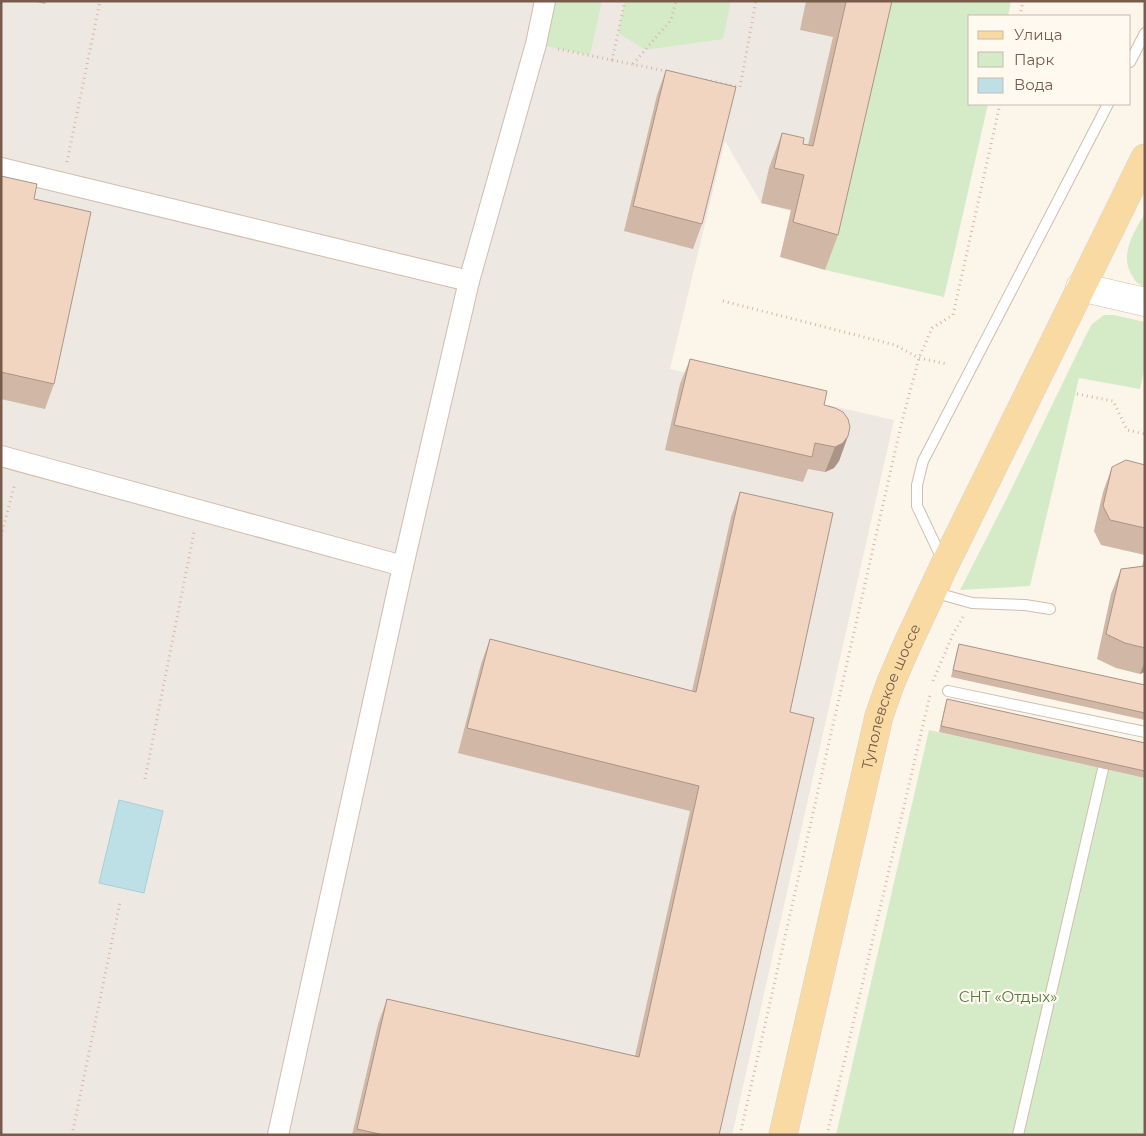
<svg xmlns="http://www.w3.org/2000/svg" width="1146" height="1136" viewBox="0 0 1146 1136" font-family="Montserrat,sans-serif">
<rect width="100%" height="100%" fill="#fcf5e9"/>
<path fill="#eee8e2" d="M 1,1 L 887,1 L 780,257 L 791,211 L 761,203 L 725,141 L 670,369 L 894,420 L 732,1135 L 1,1135 Z"/>
<g fill="#d5ebc7">
<path d="M 545,1 L 602,1 L 590,55 L 536,44 Z"/>
<path d="M 625,1 L 731,1 L 723,39 L 645,50 L 618,33 Z"/>
<path d="M 887,1 L 1011,1 L 1008,16 L 970,16 L 970,104 L 988,104 L 944,297 L 825,270 Z"/>
<path d="M 1145,213 L 1145,287 C 1139,285 1136,282 1133,277 C 1118,256 1134,232 1145,213 Z"/>
<path d="M 1104,315 L 1114,315 L 1145,322 L 1145,366 L 1140,389 L 1079,378 L 1030,586 L 960,590 L 1007,498 L 1087,333 L 1092,324 Z"/>
<path d="M 929,730 L 1145,778 L 1145,1135 L 836,1135 Z"/>
</g>
<path fill="#bde0e7" stroke="#a4d0d8" d="M 119,800 L 163,811 L 144,893 L 99,883 Z"/>
<g fill="none" stroke-linecap="round" stroke-linejoin="round">
<g stroke="#cfbdae" stroke-width="12">
<g id="service">
<path d="M 1130,62 L 1145,33"/>
<path d="M 943,561 L 917,506 L 917,485 L 923,461 L 1108,104"/>
<path d="M 933,592 L 972,603 L 1025,605 L 1050,609"/>
<path d="M 948,691 L 1145,732"/>
<path d="M 1018,1135 L 1103,769"/>
</g>
</g>
<g stroke="#cfbdae" stroke-width="22">
<g id="minor">
<path d="M 1,168 L 469,281 L 403,566 L 278,1135"/>
<path d="M 469,281 L 536,44 L 545,1"/>
<path d="M 1,456 L 403,566"/>
</g>
</g>
<g stroke="#d2beac" stroke-width="29">
<path id="secondary" d="M 1080,287 L 1145,302"/>
</g>
<g stroke="#d9d1cd" stroke-width="29">
<g id="primary">
<path id="s1" d="M 783,1135 L 879,716 L 891,682 L 907,645 L 945,564 L 1145,158"/>
</g>
</g>
<g stroke="#d7b8a4" stroke-width="3" stroke-dasharray="1 4" stroke-linecap="butt">
<path d="M 1020,16 L 1023,1"/>
<path d="M 558,49 L 612,60 L 625,1"/>
<path d="M 612,60 L 670,72"/>
<path d="M 633,64 L 671,20 L 676,1"/>
<path d="M 696,78 L 740,87 L 756,1"/>
<path d="M 67,162 L 100,1"/>
<path d="M 723,301 L 895,345 L 919,358 L 947,364"/>
<path d="M 1077,394 L 1113,401 L 1127,430 L 1145,434"/>
<path d="M 1,536 L 15,483"/>
<path d="M 933,681 L 953,634 L 963,617"/>
<path d="M 145,779 L 194,532"/>
<path d="M 72,1135 L 120,902"/>
<path d="M 740,1135 L 901,425 L 919,358 L 932,328 L 953,315 L 1000,104"/>
<path d="M 827,1135 L 930,695"/>
</g>
<use href="#service" stroke="#fff" stroke-width="10"/>
<use href="#minor" stroke="#fff" stroke-width="20"/>
<use href="#secondary" stroke="#fff" stroke-width="28"/>
<use href="#primary" stroke="#fadaa3" stroke-width="28"/>
</g>
<g fill="#d0b7a6">
<path d="M 32,1 L 46,1 L 45,4 Z"/>
<path d="M 806,1 L 892,1 L 838,235 L 825,270 L 780,257 L 791,210 L 761,203 L 769,168 L 782,133 L 803,144 L 808,145 L 833,37 L 800,30 Z"/>
<path d="M 666,70 L 702,224 L 693,249 L 624,231 L 657,95 Z"/>
<path d="M 1,176 L 34,199 L 54,384 L 45,409 L 1,399 Z"/>
<path d="M 690,359 L 824,405 L 848,436 L 839,461 L 834,468 L 825,472 L 808,469 L 803,482 L 665,450 L 680,384 Z"/>
<path d="M 1145,465 L 1145,555 L 1101,545 L 1094,531 L 1103,492 L 1112,467 Z"/>
<path d="M 740,492 L 790,712 L 719,1135 L 352,1135 L 378,1024 L 387,999 L 635,1056 L 690,811 L 458,753 L 481,664 L 490,639 L 692,691 L 731,517 Z"/>
<path d="M 1145,556 L 1145,672 L 1140,674 L 1116,668 L 1097,659 L 1111,594 L 1121,569 L 1142,566 Z"/>
<path d="M 959,644 L 1145,685 L 1145,720 L 951,677 L 957,651 Z"/>
<path d="M 947,699 L 1145,743 L 1145,778 L 939,732 L 945,706 Z"/>
</g>
<g fill="#a99587">
<path d="M 848,436 L 839,461 L 834,468 L 825,472 L 835,447 Z"/>
<path d="M 1145,661 L 1145,672 L 1140,674 Z"/>
</g>
<g fill="#f2d5c1" stroke="#a99587">
<path d="M 842,1 L 892,1 L 838,235 L 793,222 L 804,175 L 774,168 L 782,133 L 804,138 L 803,144 L 813,146 L 846,2 Z"/>
<path d="M 666,70 L 736,87 L 702,224 L 633,206 Z"/>
<path d="M 1,176 L 37,184 L 34,199 L 91,212 L 54,384 L 1,372 Z"/>
<path d="M 690,359 L 827,391 L 824,405 L 835,408 L 843,412 L 848,419 L 850,427 L 848,436 L 843,443 L 835,447 L 815,443 L 812,457 L 674,425 Z"/>
<path d="M 1126,460 L 1145,465 L 1145,528 L 1110,520 L 1103,506 L 1112,467 Z"/>
<path d="M 740,492 L 833,513 L 790,712 L 814,718 L 719,1135 L 384,1135 L 357,1129 L 387,999 L 639,1057 L 699,786 L 467,728 L 490,639 L 696,692 Z"/>
<path d="M 1145,566 L 1145,648 L 1125,643 L 1106,634 L 1121,569 Z"/>
<path d="M 959,644 L 1145,685 L 1145,713 L 953,670 Z"/>
<path d="M 947,699 L 1145,743 L 1145,771 L 941,726 Z"/>
</g>
<g text-anchor="middle" stroke-width="4.5" stroke-linejoin="round" paint-order="stroke">
<g font-size="15" fill="#775c4c" stroke="#fff9f0">
<text dy="5" stroke="none"><textPath href="#s1" startOffset="452">Туполевское шоссе</textPath></text>
</g>
<g font-size="15" fill="#547d44" stroke="#fff9f0">
<text x="1008" y="1002">СНТ «Отдых»</text>
</g>
</g>
<rect width="1146" height="1136" fill="none" stroke="#775c4c" stroke-width="5"/>
<rect x="968" y="15" width="162" height="90" fill="#fff9f0" stroke="#c9baae"/>
<rect x="978" y="31" width="25" height="8" fill="#fadaa3" stroke="#c9baae"/>
<text x="1014" y="40" font-size="15" fill="#775c4c">Улица</text>
<rect x="978" y="52" width="25" height="15" fill="#d5ebc7" stroke="#c9baae"/>
<text x="1014" y="65" font-size="15" fill="#775c4c">Парк</text>
<rect x="978" y="78" width="25" height="15" fill="#bde0e7" stroke="#c9baae"/>
<text x="1014" y="90" font-size="15" fill="#775c4c">Вода</text>
</svg>
